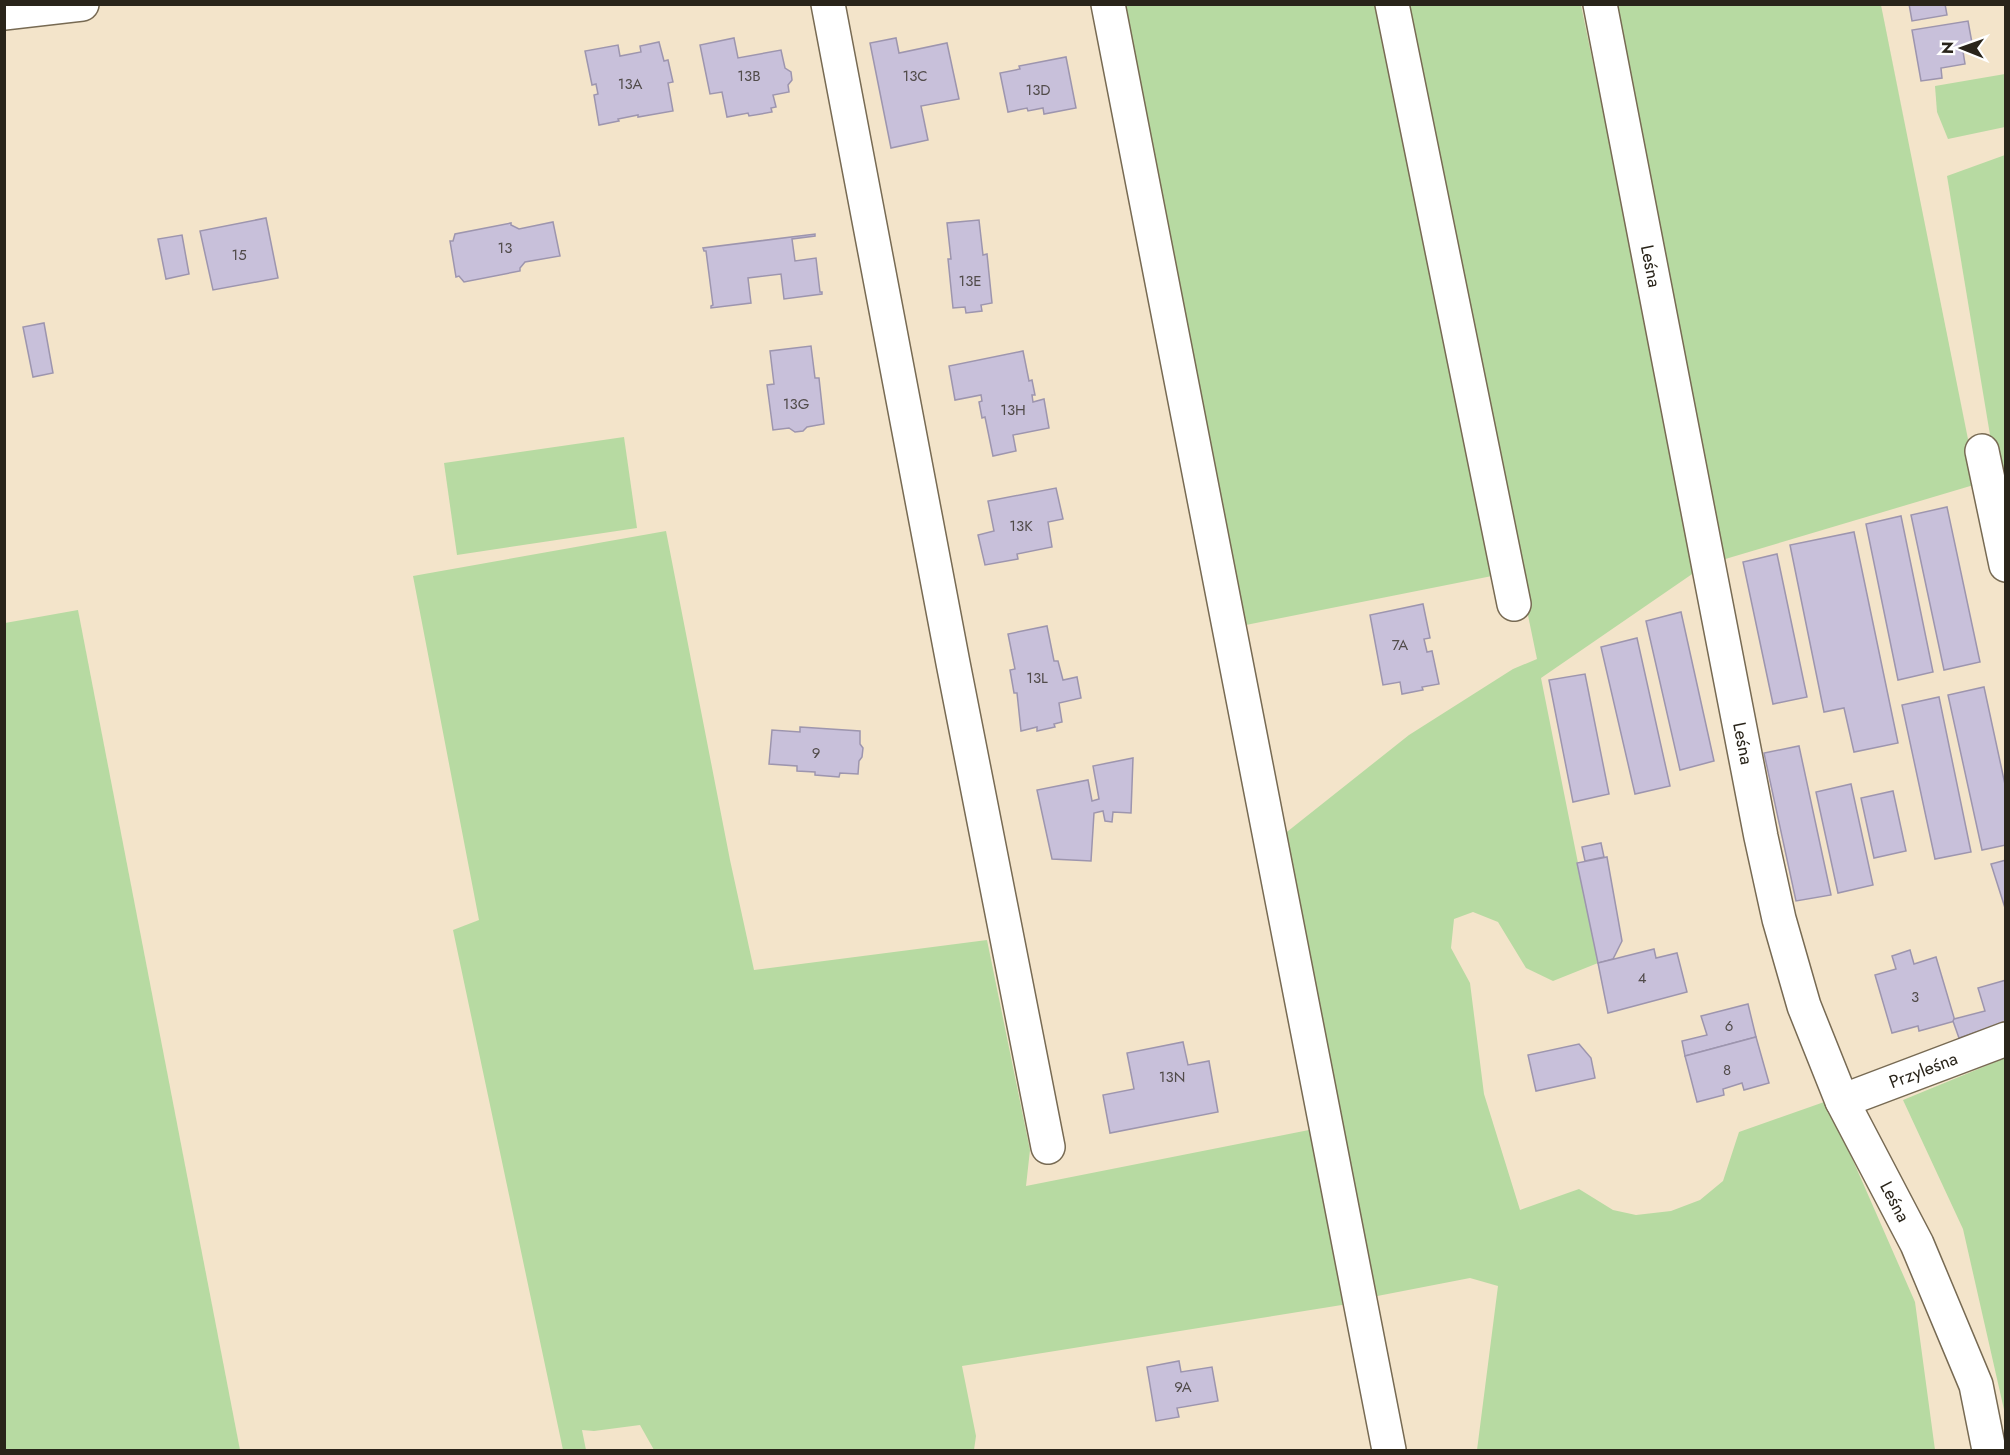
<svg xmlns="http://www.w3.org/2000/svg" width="2010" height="1455" viewBox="0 0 2010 1455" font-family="Jost,sans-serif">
<rect width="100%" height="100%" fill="#f3e4ca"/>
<g fill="#b7daa2">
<path d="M 1119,5 L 1382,5 L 1497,575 L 1236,627 Z"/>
<path d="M 1402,5 L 1581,5 L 1698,570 L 1541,678 L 1598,963 L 1553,981 L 1526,968 L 1498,922 L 1473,912 L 1454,919 L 1451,948 L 1470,983 L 1484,1094 L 1520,1210 L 1579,1189 L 1613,1210 L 1636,1215 L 1671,1211 L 1700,1200 L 1723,1181 L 1739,1132 L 1827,1101 L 1915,1302 L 1935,1450 L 1477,1450 L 1498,1286 L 1470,1278 L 1367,1298 L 1278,839 L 1409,735 L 1513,669 L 1537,659 Z"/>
<path d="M 1614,5 L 1881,5 L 1977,484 L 1722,560 Z"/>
<path d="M 2005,74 L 2005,127 L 1948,139 L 1937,112 L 1935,86 Z"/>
<path d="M 2005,155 L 2006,475 L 1997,477 L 1947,176 Z"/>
<path d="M 624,437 L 637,528 L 457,555 L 444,463 Z"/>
<path d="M 666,531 L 730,860 L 754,970 L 987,940 L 1030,1150 L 1026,1186 L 1319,1128 L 1348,1304 L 962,1366 L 976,1436 L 974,1450 L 654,1450 L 640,1425 L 594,1431 L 582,1430 L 586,1450 L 563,1450 L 453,930 L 479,920 L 413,576 Z"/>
<path d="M 78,610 L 240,1450 L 5,1450 L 5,623 Z"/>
<path d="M 2005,1058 L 2005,1414 L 1963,1229 L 1903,1100 Z"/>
</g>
<g fill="#c8c0da" stroke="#9d95ae" stroke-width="1.5">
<path d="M 1909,4 L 1945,4 L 1947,15 L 1912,21 Z"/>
<path d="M 1968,21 L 1972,43 L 1962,45 L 1965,64 L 1941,68 L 1942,78 L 1921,81 L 1912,30 Z"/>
<path d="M 734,38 L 738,58 L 781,50 L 785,68 L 791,72 L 792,80 L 788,85 L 789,92 L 773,95 L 776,107 L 771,108 L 772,112 L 749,116 L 748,113 L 727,117 L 722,92 L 710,94 L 700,45 Z"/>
<path d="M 896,38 L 899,53 L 947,43 L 959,99 L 921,106 L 928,140 L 891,148 L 870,43 Z"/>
<path d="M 659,42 L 664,61 L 668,60 L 673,82 L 668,83 L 673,111 L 638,117 L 638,115 L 618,119 L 619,121 L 599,125 L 594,95 L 598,94 L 596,84 L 592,85 L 585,51 L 618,45 L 620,56 L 641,52 L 640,46 Z"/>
<path d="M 1066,57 L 1076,108 L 1044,114 L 1043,108 L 1028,111 L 1027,108 L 1008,112 L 1000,73 L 1020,69 L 1019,66 Z"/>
<path d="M 266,218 L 278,278 L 213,290 L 200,231 Z"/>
<path d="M 979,220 L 983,255 L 987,254 L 992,303 L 981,305 L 982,311 L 966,313 L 965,307 L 953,308 L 948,259 L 951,259 L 947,223 Z"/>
<path d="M 553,222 L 560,256 L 525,262 L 520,268 L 520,271 L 464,282 L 459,276 L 456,277 L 450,241 L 453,241 L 455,234 L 511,223 L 511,225 L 519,229 Z"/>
<path d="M 815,234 L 815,236 L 792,239 L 795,261 L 816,258 L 820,292 L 822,292 L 822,294 L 784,299 L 781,274 L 748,278 L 751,303 L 711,308 L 711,306 L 713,305 L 706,251 L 704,251 L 703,248 Z"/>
<path d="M 182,235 L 189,274 L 166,279 L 158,239 Z"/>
<path d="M 44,323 L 53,373 L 33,377 L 23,327 Z"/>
<path d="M 811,346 L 815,378 L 819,378 L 824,424 L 807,427 L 803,431 L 795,432 L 789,428 L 773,430 L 767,385 L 774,384 L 770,351 Z"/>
<path d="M 1023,351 L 1029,381 L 1032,380 L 1035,395 L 1032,395 L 1033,402 L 1044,399 L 1049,428 L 1013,435 L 1016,451 L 993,456 L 985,417 L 982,418 L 979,402 L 982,401 L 981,395 L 955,400 L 949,366 Z"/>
<path d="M 1056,488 L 1063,519 L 1048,522 L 1052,547 L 1017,554 L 1018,559 L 985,565 L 978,535 L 994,531 L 988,501 Z"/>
<path d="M 1947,507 L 1980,662 L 1944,670 L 1911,515 Z"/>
<path d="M 1901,516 L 1933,672 L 1898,680 L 1866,524 Z"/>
<path d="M 1854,532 L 1898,743 L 1854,752 L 1844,708 L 1824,712 L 1790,545 Z"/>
<path d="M 1777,554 L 1807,697 L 1773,704 L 1743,562 Z"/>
<path d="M 1423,604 L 1430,638 L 1424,639 L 1427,652 L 1432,651 L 1439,684 L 1422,687 L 1423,690 L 1402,694 L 1400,682 L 1383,685 L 1370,615 Z"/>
<path d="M 1681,612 L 1714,761 L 1680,770 L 1646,621 Z"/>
<path d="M 1047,626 L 1054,661 L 1058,661 L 1063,680 L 1077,677 L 1081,698 L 1059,703 L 1062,722 L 1054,724 L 1055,727 L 1037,731 L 1037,727 L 1021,731 L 1017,693 L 1014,693 L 1010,670 L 1015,669 L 1008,634 Z"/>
<path d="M 1637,638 L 1670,786 L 1635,794 L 1601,647 Z"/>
<path d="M 1585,674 L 1609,794 L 1573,802 L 1549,680 Z"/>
<path d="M 1984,687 L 2006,789 L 2006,845 L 1982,850 L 1948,695 Z"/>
<path d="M 1939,697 L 1971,852 L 1935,859 L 1902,705 Z"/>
<path d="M 800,727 L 860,731 L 860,744 L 863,748 L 862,757 L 859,761 L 858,774 L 840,773 L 839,777 L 815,775 L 815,772 L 797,771 L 797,766 L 769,764 L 772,730 L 800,732 Z"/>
<path d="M 1799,746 L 1831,895 L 1796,901 L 1764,753 Z"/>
<path d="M 1133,758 L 1131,813 L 1113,812 L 1112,822 L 1105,821 L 1103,811 L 1094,813 L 1091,861 L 1052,859 L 1037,790 L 1088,780 L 1092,801 L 1099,799 L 1093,766 Z"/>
<path d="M 1851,784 L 1873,885 L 1838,893 L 1816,792 Z"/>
<path d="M 1893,791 L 1906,851 L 1874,858 L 1861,798 Z"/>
<path d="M 1601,843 L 1604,857 L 1585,861 L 1582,847 Z"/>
<path d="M 1607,857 L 1622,941 L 1613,959 L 1598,963 L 1577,863 Z"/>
<path d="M 2006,860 L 2006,911 L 1991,864 Z"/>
<path d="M 1654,949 L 1656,958 L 1677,953 L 1687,992 L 1608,1013 L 1598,963 Z"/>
<path d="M 1910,950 L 1914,964 L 1936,957 L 1955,1021 L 1919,1031 L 1918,1026 L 1892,1033 L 1875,975 L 1896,969 L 1892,956 Z"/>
<path d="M 2006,980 L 2006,1022 L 1959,1038 L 1953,1021 L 1954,1019 L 1985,1011 L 1978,988 Z"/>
<path d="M 1748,1004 L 1756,1037 L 1685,1056 L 1682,1041 L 1707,1035 L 1701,1016 Z"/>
<path d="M 1756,1037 L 1769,1083 L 1744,1090 L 1742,1083 L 1723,1089 L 1724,1095 L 1697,1102 L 1685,1056 Z"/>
<path d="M 1183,1042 L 1188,1065 L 1209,1061 L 1218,1112 L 1110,1133 L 1103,1095 L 1134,1089 L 1127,1053 Z"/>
<path d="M 1579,1044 L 1591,1058 L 1595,1078 L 1536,1091 L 1528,1055 Z"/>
<path d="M 1179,1361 L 1181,1372 L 1212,1367 L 1218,1401 L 1177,1408 L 1179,1417 L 1156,1421 L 1147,1367 Z"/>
</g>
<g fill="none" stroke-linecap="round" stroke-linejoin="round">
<g stroke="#776a53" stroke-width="36">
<g id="minor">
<path d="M 828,4 L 953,663 L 1048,1147"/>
<path d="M 1108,4 L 1389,1450"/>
<path d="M 1392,4 L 1514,604"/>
<path id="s1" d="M 1600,4 L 1761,837 L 1779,919 L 1804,1006 L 1842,1101 L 1917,1244 L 1976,1385 L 1989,1450"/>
<path d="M 4,13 L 82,4"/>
<path d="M 1982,451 L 2006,565"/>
<path id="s2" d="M 1842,1101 L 2006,1039"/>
</g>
</g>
<use href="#minor" stroke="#fff" stroke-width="33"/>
</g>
<g text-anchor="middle" stroke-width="4.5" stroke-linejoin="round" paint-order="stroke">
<g font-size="15" fill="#514b4a">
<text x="749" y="81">13B</text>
<text x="915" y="81">13C</text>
<text x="630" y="89">13A</text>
<text x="1038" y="95">13D</text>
<text x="505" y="253">13</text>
<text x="239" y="260">15</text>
<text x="970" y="286">13E</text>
<text x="796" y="409">13G</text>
<text x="1013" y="415">13H</text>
<text x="1021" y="531">13K</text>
<text x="1400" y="650">7A</text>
<text x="1037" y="683">13L</text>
<text x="816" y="758">9</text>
<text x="1642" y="983">4</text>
<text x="1915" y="1002">3</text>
<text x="1729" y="1031">6</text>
<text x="1727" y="1075">8</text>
<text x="1172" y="1082">13N</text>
<text x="1183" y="1392">9A</text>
</g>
<g font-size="18" fill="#29241a" stroke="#fff">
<text dy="6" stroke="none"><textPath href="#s1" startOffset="267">Leśna</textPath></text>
<text dy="6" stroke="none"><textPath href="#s1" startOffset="753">Leśna</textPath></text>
<text dy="6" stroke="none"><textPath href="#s2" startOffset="87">Przyleśna</textPath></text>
<text dy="6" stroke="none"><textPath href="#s1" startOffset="1239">Leśna</textPath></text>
</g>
</g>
<rect width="2010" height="1455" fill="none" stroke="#29241a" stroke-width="12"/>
<g transform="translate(1962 48) rotate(271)" stroke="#ffffff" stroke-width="4.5" paint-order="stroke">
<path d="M0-4.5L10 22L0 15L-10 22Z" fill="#29241a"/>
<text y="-9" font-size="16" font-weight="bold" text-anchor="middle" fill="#29241a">N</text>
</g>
</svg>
